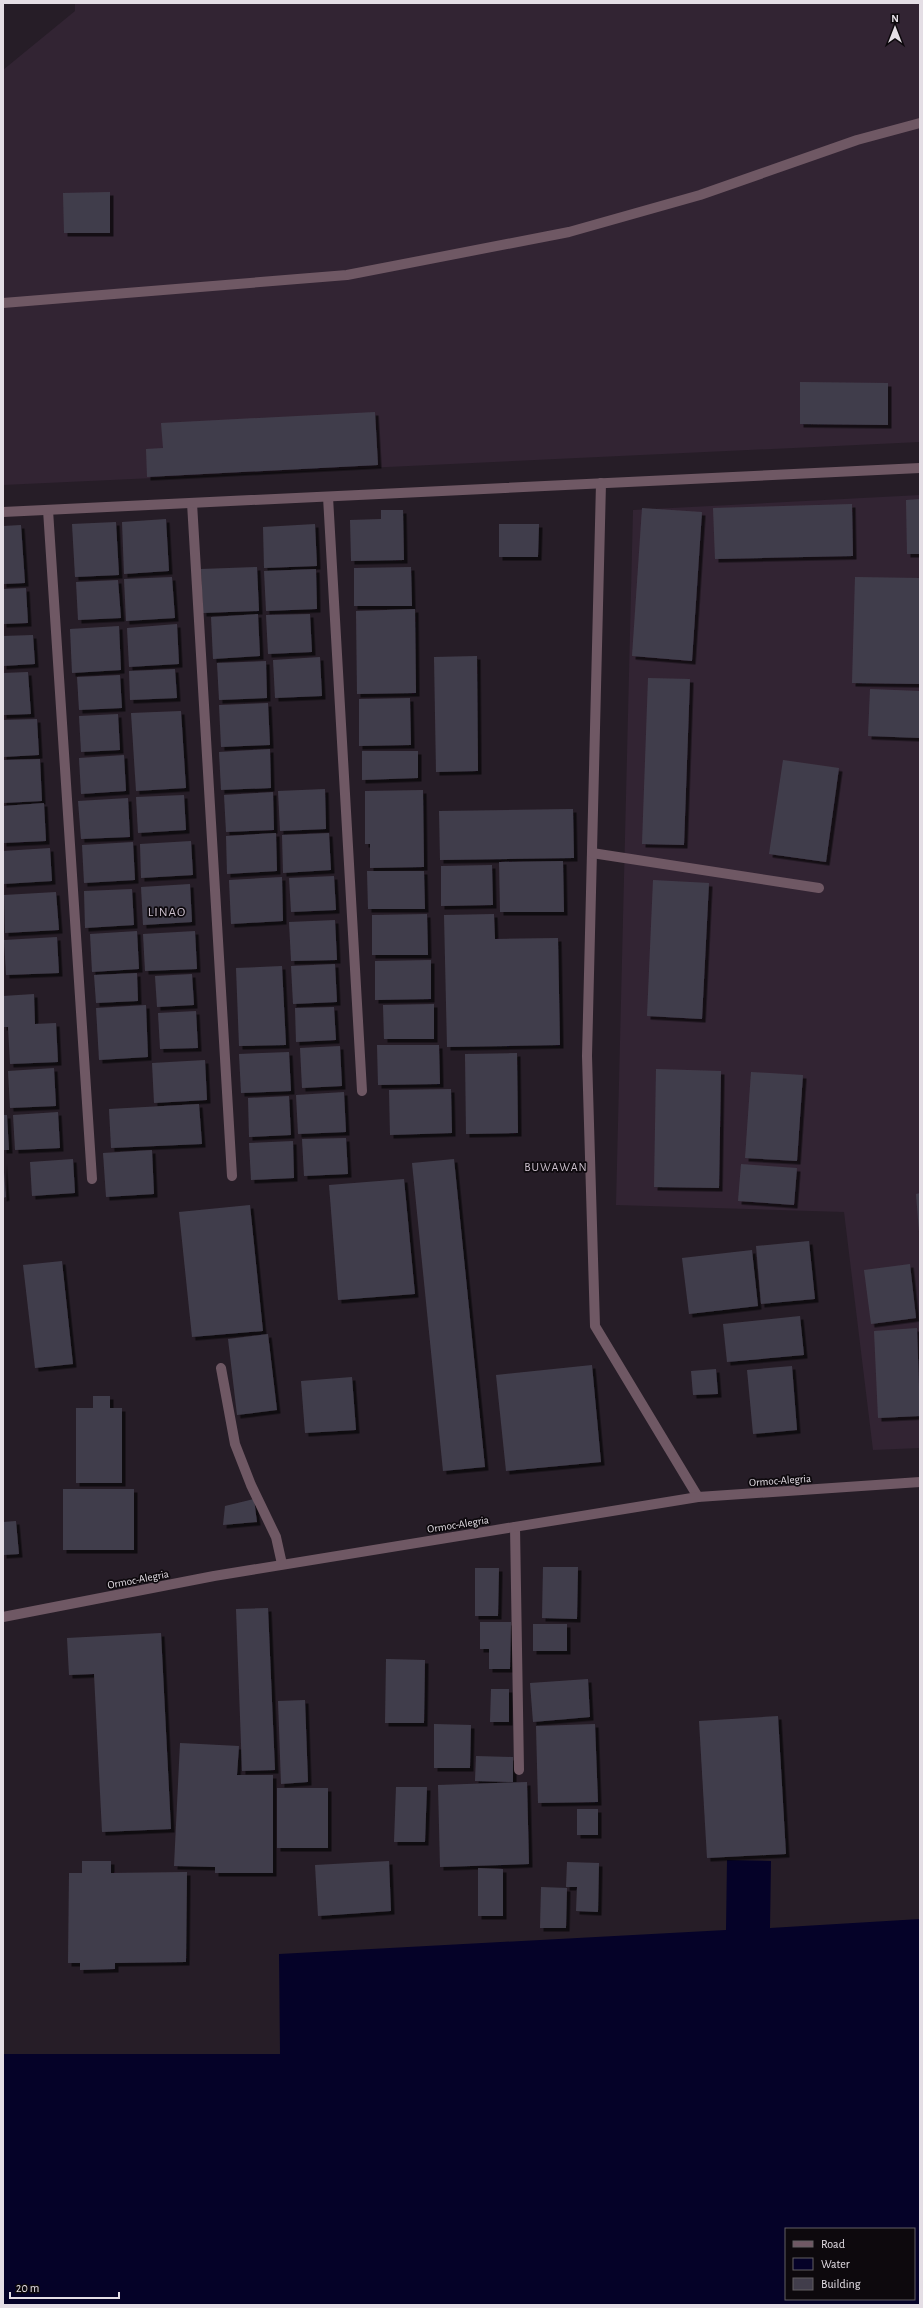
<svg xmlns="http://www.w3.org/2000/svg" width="923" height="2308" viewBox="0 0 923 2308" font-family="'Alegreya Sans',sans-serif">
<defs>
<filter id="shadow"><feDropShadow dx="3.5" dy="3.5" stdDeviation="0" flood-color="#0009"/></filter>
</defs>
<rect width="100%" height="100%" fill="#261d27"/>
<g fill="#322433">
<path d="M 75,3 L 920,3 L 920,442 L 3,485 L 3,70 L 75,11 Z"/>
<path d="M 920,495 L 920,1448 L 873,1450 L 844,1212 L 616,1205 L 633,510 Z"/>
</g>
<path fill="#050228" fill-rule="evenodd" d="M 727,1860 L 771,1861 L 770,1928 L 920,1919 L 920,2305 L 3,2305 L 3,2054 L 280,2054 L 279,1954 L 726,1930 ZM 786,2229 L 914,2229 L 914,2299 L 786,2299 Z"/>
<g fill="#413d4b" filter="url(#shadow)">
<path d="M 110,192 L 110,233 L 64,233 L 63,193 Z"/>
<path d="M 800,382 L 888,383 L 888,425 L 800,424 Z"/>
<path d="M 375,412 L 378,465 L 147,477 L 146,449 L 163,448 L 161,423 Z"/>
<path d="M 920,499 L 920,554 L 907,554 L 906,500 Z"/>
<path d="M 852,504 L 853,556 L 715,559 L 713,508 Z"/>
<path d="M 642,508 L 702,512 L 692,661 L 632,656 Z"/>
<path d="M 381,510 L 403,510 L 404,560 L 351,561 L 350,520 L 381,519 Z"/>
<path d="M 166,519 L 169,571 L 124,574 L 122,522 Z"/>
<path d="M 116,522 L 119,575 L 75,577 L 72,524 Z"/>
<path d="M 315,524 L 317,566 L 264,568 L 263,527 Z"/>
<path d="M 499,524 L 539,524 L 538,557 L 499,557 Z"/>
<path d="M 21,525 L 25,583 L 3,584 L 3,526 Z"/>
<path d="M 257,567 L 259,611 L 203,613 L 201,569 Z"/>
<path d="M 411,567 L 412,606 L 354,606 L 354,568 Z"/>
<path d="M 316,569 L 317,609 L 266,611 L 264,571 Z"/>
<path d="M 172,577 L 175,618 L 126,621 L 124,579 Z"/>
<path d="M 855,577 L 920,578 L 920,684 L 852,683 Z"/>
<path d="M 118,580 L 121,618 L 78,620 L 76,582 Z"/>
<path d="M 26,588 L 28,623 L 3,624 L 3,589 Z"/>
<path d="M 415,609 L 416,693 L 357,694 L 356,611 Z"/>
<path d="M 258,614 L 260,656 L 213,659 L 211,617 Z"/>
<path d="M 310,614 L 312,652 L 268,654 L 266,615 Z"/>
<path d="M 177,624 L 179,664 L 129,667 L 127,628 Z"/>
<path d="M 119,626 L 121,670 L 72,673 L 70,629 Z"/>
<path d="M 33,635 L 35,664 L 3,666 L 3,636 Z"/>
<path d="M 477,656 L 478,771 L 436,772 L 434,657 Z"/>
<path d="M 320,657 L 322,696 L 275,698 L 273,660 Z"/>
<path d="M 266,661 L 267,698 L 219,700 L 217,663 Z"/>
<path d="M 175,669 L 177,698 L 130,700 L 129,671 Z"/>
<path d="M 28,672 L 31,714 L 3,715 L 3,673 Z"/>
<path d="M 120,675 L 122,708 L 79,710 L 77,677 Z"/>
<path d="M 648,678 L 690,679 L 684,845 L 642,844 Z"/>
<path d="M 870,689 L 920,691 L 920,738 L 868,736 Z"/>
<path d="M 410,698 L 411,745 L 359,746 L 359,699 Z"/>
<path d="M 268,703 L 270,745 L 221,747 L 219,705 Z"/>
<path d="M 181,711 L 186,788 L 136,791 L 131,713 Z"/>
<path d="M 118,714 L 120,750 L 81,752 L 79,716 Z"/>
<path d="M 37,719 L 39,755 L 3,757 L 3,720 Z"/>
<path d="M 270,749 L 271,788 L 221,790 L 219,752 Z"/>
<path d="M 362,751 L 418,751 L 418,778 L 362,780 Z"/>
<path d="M 124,755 L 126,791 L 81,794 L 79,758 Z"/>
<path d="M 40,759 L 42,801 L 3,803 L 3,760 Z"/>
<path d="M 783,760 L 839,768 L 826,862 L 769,854 Z"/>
<path d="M 325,789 L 326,829 L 280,831 L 278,791 Z"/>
<path d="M 423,790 L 424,867 L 370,868 L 370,844 L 365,844 L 365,791 Z"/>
<path d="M 273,792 L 274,830 L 226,832 L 224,795 Z"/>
<path d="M 184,795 L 186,830 L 138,833 L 136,797 Z"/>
<path d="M 128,798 L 130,837 L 81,839 L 78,801 Z"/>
<path d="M 44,803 L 46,841 L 3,843 L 3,806 Z"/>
<path d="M 573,809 L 574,858 L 440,860 L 439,811 Z"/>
<path d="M 276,833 L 277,871 L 227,874 L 226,836 Z"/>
<path d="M 329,833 L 331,870 L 283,873 L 282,835 Z"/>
<path d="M 191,841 L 193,875 L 141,878 L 140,844 Z"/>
<path d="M 133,842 L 135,880 L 84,883 L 82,845 Z"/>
<path d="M 50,848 L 52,881 L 3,884 L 3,851 Z"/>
<path d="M 563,861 L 564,912 L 500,912 L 499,862 Z"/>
<path d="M 492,865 L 493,905 L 441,906 L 441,866 Z"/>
<path d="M 367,871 L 424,871 L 425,909 L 368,909 Z"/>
<path d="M 334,876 L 336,910 L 291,912 L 289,878 Z"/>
<path d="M 282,877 L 283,921 L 231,924 L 229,880 Z"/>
<path d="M 653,880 L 709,883 L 702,1019 L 647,1016 Z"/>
<path d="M 190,884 L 192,922 L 143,925 L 141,887 Z"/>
<path d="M 132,889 L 134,925 L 85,928 L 84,891 Z"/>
<path d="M 56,892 L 59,930 L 5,933 L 4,895 Z"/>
<path d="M 427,914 L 428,955 L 372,955 L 372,915 Z"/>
<path d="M 494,914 L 495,939 L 558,938 L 560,1045 L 447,1047 L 444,915 Z"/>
<path d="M 335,920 L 337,960 L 291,961 L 289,922 Z"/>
<path d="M 137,931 L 139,969 L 92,972 L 90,934 Z"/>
<path d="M 195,931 L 197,969 L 145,971 L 143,934 Z"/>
<path d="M 57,937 L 59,973 L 6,975 L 4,940 Z"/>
<path d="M 431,960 L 431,999 L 375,1000 L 375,961 Z"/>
<path d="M 335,964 L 337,1002 L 293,1004 L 291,966 Z"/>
<path d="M 282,966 L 286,1045 L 239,1046 L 236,968 Z"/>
<path d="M 137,973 L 138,1001 L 96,1003 L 94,975 Z"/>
<path d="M 192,974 L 194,1005 L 157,1007 L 155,976 Z"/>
<path d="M 34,994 L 35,1024 L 56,1023 L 58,1062 L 10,1064 L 8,1027 L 3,1027 L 3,996 Z"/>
<path d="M 434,1004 L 434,1039 L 384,1039 L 383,1005 Z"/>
<path d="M 146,1005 L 148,1057 L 99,1060 L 96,1008 Z"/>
<path d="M 334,1007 L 336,1040 L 296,1042 L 295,1008 Z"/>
<path d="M 196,1011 L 198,1048 L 160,1049 L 158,1013 Z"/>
<path d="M 377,1045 L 439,1045 L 440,1084 L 378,1085 Z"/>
<path d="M 340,1046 L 342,1086 L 302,1088 L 300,1048 Z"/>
<path d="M 289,1052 L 291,1091 L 241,1093 L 239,1054 Z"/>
<path d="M 517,1053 L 518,1133 L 466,1134 L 465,1054 Z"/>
<path d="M 205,1060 L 207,1100 L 154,1103 L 152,1063 Z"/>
<path d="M 54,1068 L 56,1106 L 10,1108 L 8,1071 Z"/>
<path d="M 656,1069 L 721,1071 L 719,1188 L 654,1187 Z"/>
<path d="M 751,1072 L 803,1075 L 797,1161 L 745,1158 Z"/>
<path d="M 451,1089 L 452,1133 L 390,1135 L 389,1090 Z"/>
<path d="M 344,1092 L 346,1132 L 298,1134 L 296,1095 Z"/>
<path d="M 289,1096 L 291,1135 L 249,1137 L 248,1098 Z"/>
<path d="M 199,1104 L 202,1144 L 111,1148 L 109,1109 Z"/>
<path d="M 58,1112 L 60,1148 L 15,1150 L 13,1115 Z"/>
<path d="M 3,1115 L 7,1115 L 9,1150 L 3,1150 Z"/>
<path d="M 346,1138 L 348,1174 L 304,1176 L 302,1139 Z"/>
<path d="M 293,1141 L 294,1178 L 251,1180 L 249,1143 Z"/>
<path d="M 152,1150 L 154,1194 L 106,1197 L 103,1153 Z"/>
<path d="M 73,1159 L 75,1193 L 32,1196 L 30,1162 Z"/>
<path d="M 454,1159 L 485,1467 L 443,1471 L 412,1163 Z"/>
<path d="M 3,1160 L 6,1197 L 3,1198 Z"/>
<path d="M 741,1164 L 797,1168 L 794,1205 L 738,1201 Z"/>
<path d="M 404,1179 L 415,1294 L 338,1300 L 329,1185 Z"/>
<path d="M 920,1193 L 920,1232 L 919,1232 L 916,1194 Z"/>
<path d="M 250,1205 L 263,1331 L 192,1337 L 179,1212 Z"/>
<path d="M 809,1241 L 815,1299 L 761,1304 L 756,1246 Z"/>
<path d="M 752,1250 L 758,1306 L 689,1314 L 682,1258 Z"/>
<path d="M 62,1261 L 73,1364 L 35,1368 L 23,1265 Z"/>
<path d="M 910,1264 L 916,1318 L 871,1324 L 864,1270 Z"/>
<path d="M 800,1316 L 804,1355 L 727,1362 L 723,1324 Z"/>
<path d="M 917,1328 L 920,1416 L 878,1418 L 874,1331 Z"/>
<path d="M 268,1334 L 277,1410 L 237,1415 L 228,1339 Z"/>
<path d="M 592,1365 L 601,1462 L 506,1471 L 496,1375 Z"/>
<path d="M 792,1366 L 797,1430 L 753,1434 L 747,1370 Z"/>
<path d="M 716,1369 L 718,1394 L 693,1395 L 691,1371 Z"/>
<path d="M 352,1377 L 356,1430 L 305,1433 L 301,1381 Z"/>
<path d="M 93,1396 L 110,1396 L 110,1408 L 122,1408 L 122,1483 L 76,1483 L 76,1408 L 93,1408 Z"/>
<rect x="63" y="1489" width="71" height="61"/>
<path d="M 254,1499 L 257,1522 L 223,1525 L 225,1506 Z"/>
<path d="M 16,1521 L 19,1554 L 3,1555 L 3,1522 Z"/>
<path d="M 543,1567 L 578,1567 L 577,1619 L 542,1618 Z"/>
<path d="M 475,1568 L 499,1568 L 498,1616 L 475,1616 Z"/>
<path d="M 268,1608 L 275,1770 L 242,1771 L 236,1609 Z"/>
<path d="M 480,1622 L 511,1622 L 510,1669 L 489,1669 L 489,1649 L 480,1649 Z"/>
<rect x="533" y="1624" width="34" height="27"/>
<path d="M 161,1633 L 171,1829 L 102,1832 L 94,1674 L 69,1675 L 67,1638 Z"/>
<path d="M 386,1659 L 425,1660 L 424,1723 L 385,1723 Z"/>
<path d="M 588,1679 L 590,1717 L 533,1722 L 530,1683 Z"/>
<path d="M 491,1689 L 509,1689 L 509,1722 L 490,1722 Z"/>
<path d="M 305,1700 L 308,1782 L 281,1784 L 278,1701 Z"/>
<path d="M 778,1716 L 786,1854 L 707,1858 L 699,1721 Z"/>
<path d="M 434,1724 L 471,1725 L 470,1768 L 434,1768 Z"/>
<path d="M 595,1724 L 598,1802 L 538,1803 L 536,1726 Z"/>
<path d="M 180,1743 L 239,1746 L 237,1775 L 273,1775 L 273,1873 L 215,1873 L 215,1867 L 174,1866 Z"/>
<path d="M 476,1756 L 513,1757 L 513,1782 L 475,1781 Z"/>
<path d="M 527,1782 L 529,1864 L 440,1867 L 438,1785 Z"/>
<path d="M 396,1787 L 427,1787 L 425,1842 L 394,1842 Z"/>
<rect x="277" y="1788" width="51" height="60"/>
<rect x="577" y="1809" width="21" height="26"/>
<path d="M 82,1861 L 111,1861 L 111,1873 L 187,1872 L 186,1962 L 115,1963 L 115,1969 L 80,1970 L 80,1963 L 68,1963 L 69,1873 L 82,1873 Z"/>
<path d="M 389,1861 L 391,1911 L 318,1916 L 315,1865 Z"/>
<path d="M 567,1862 L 599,1863 L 598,1912 L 576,1911 L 577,1887 L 566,1887 Z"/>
<path d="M 478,1868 L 503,1869 L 503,1916 L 478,1916 Z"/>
<path d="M 541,1887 L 567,1888 L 566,1928 L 540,1928 Z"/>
</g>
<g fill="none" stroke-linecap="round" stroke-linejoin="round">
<g stroke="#6f5864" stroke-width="10">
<path d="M 3,303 L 347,275 L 569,232 L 700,195 L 857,140 L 920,123"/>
<path d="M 601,483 L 587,1056 L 595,1326 L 698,1497"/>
<path d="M 328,497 L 362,1091"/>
<path d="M 192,503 L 232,1176"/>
<path d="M 48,510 L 92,1179"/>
<path d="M 3,512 L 920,468"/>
<path d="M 592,853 L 819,888"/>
<path d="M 221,1368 L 235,1444 L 251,1485 L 276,1537 L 282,1564"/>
<path d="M 515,1527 L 519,1770"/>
<path d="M 3,1617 L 214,1576 L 698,1497 L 920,1482"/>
</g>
</g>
<g text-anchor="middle" stroke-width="3.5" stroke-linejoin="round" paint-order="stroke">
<g font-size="11" fill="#e4dee5" stroke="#0d090d">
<text transform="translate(780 1480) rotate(-4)" y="4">Ormoc-Alegria</text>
<text transform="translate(458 1524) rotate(-9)" y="4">Ormoc-Alegria</text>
<text transform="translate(138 1579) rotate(-11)" y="4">Ormoc-Alegria</text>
</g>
<g font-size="12" letter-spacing="1" fill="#ccc0cd" stroke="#0d090d">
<text x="556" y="1171">BUWAWAN</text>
</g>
<g font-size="13" letter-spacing="1" fill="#ccc0cd" stroke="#0d090d">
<text x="167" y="916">LINAO</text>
</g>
</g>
<rect width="923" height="2308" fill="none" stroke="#e4dee5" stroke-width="8"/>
<rect x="785" y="2228" width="130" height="72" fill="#0d090d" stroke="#635e63"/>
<rect x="793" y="2241" width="20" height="6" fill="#6f5864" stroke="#635e63"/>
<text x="821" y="2248" font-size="12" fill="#e4dee5">Road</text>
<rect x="793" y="2258" width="20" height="12" fill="#050228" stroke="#635e63"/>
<text x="821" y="2268" font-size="12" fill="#e4dee5">Water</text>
<rect x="793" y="2278" width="20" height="12" fill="#413d4b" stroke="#635e63"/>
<text x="821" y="2288" font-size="12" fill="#e4dee5">Building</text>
<g transform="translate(895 28)" stroke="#0d090d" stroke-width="3" paint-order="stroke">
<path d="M0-3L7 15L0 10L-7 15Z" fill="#e4dee5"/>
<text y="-6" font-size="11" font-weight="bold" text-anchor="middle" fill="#e4dee5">N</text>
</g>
<path d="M10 2292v6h109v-6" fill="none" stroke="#e4dee5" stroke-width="2"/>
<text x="16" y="2292" font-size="12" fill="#e4dee5" stroke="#0d090d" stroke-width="3" paint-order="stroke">20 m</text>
</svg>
